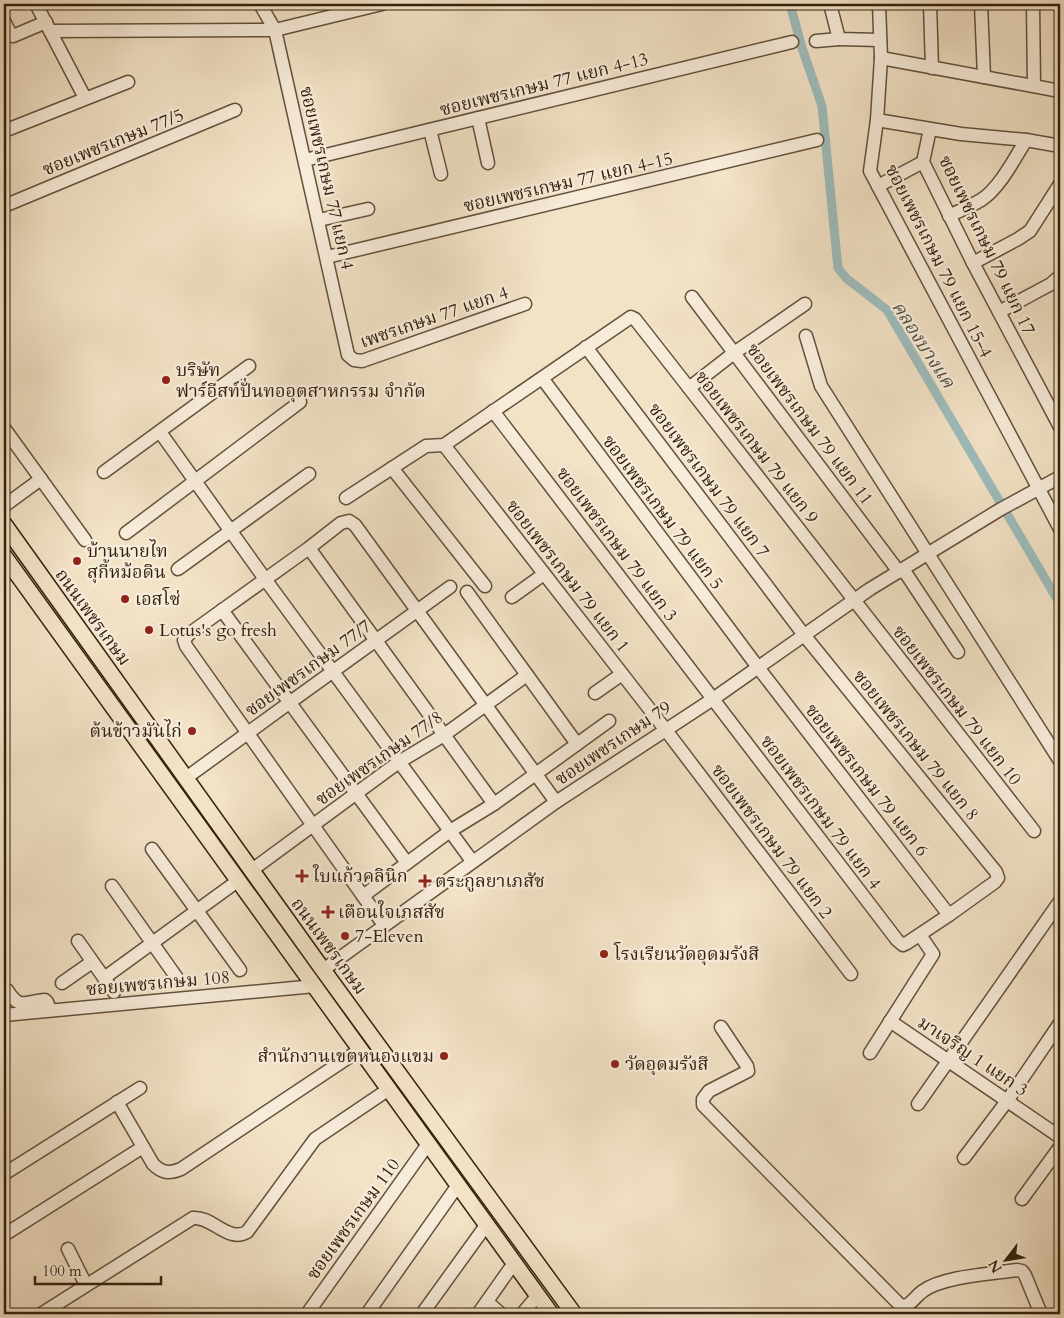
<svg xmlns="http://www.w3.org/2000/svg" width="1064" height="1318" viewBox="0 0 1064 1318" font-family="Cardo,'Noto Serif Thai',serif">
<rect width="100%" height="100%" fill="#f2e2c6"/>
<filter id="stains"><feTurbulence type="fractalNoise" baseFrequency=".004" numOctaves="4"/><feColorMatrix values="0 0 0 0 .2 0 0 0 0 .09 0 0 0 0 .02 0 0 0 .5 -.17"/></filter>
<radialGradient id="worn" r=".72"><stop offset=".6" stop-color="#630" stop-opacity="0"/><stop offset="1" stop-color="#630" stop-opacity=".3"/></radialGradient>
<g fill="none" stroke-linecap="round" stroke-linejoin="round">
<g stroke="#9dbcbc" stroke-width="9">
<path d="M 790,4 L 802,48 L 822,106 L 838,268 L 846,278 L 887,310 L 1060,604"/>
<path d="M 1045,1314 L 1060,1312"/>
</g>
<g stroke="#63513d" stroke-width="15">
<g id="minor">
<path d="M 36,4 L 85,98"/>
<path d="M 260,4 L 275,30 L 348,355 L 354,360 L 362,361 L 525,304"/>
<path d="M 830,4 L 839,39 L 880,40"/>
<path d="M 879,4 L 881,58 L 877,120 L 870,171 L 1060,529"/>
<path d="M 930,4 L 932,68"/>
<path d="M 981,4 L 984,77"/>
<path d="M 1033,4 L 1034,86"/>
<path d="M 4,21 L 10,33 L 13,36 L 46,22"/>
<path d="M 50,31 L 275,30 L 382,4"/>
<path d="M 816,41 L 839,39"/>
<path d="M 881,58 L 1060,91"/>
<path d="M 478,118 L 488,163"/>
<path d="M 877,120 L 961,134 L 1026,140 L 1060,146"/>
<path d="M 930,129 L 923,162 L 973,263 L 1060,427"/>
<path d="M 430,130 L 441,174"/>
<path d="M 4,131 L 128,82"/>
<path d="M 305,160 L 792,42"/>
<path d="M 878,186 L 923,162"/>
<path d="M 4,206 L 235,110"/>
<path d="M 949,216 C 959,211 971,206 981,200 C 999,189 1015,158 1026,140"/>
<path d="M 319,220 L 368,209"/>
<path d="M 327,257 L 817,140"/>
<path d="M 973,263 L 1018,239 L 1030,231 L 1060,184"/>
<path d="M 692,297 L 899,572"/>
<path d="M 999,312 L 1051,284 L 1060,276"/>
<path d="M 806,336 L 821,386 L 1060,761"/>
<path d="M 542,378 L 757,666 L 949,915"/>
<path d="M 689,388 L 734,353 L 805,304"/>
<path d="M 493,411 L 897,940 L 903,945 L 907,943 L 949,915 L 995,882 L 998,878 L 996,872 L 804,635 L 586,347"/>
<path d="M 4,428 L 85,540"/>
<path d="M 160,432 L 265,579 L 472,861"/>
<path d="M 444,445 L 665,729 L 851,974"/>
<path d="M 392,468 L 485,586"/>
<path d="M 104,472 L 249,366"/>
<path d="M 346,498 L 426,446 L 444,445 L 631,317 L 635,319 L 689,388 L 1034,831"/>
<path d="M 4,506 L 41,479"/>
<path d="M 126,533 L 300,402"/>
<path d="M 309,548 L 494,804"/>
<path d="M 178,569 L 309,474"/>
<path d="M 903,569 L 958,652"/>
<path d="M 467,592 L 577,744"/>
<path d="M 512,597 L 544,574"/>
<path d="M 222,610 L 407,863"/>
<path d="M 595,693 L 622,674"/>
<path d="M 186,778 L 289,703 L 450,587"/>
<path d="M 556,802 L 355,525 L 349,521 L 341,523 L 309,548 L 189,634 L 184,640 L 186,646 L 363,896 L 450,831 L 494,804 L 609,721"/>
<path d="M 152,849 L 240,970"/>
<path d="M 252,870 L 399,762 L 444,735 L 527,675"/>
<path d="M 112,886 L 177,978"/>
<path d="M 363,896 L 384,925"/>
<path d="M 78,941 L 114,992"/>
<path d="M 323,970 L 556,802 L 713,699 L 870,589 L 1001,509 L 1060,477"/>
<path d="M 104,978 L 239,880"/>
<path d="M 62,983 L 92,962"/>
<path d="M 7,990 C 20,1011 25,1001 45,1000 L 47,1002 L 50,1010"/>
<path d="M 4,1015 L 315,986"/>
<path d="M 890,1021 L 1060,1137"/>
<path d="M 721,1027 L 747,1066 L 748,1071 L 709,1091 L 703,1099 L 703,1105 L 900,1305 L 906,1306 C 913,1302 917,1295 923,1291 C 943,1276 992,1274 1017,1270 L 1022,1271 L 1025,1275 L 1041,1314"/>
<path d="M 870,1053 L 933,954 L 920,935"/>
<path d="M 117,1102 L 153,1164 C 162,1173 169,1174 181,1169 L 361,1049"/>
<path d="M 918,1104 L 1060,901"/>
<path d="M 964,1158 L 1007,1101 L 1060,1023"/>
<path d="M 4,1174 L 140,1088"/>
<path d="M 1022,1199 L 1060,1147"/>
<path d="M 4,1235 L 143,1147"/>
<path d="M 68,1249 L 86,1285"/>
<path d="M 492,1306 L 501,1314"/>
<path d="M 41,1314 L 193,1218 C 212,1216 228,1243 247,1232 L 315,1139 L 389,1089"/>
<path d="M 307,1314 L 428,1144"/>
<path d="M 367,1314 L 458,1185"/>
<path d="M 422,1314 L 487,1224"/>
<path d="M 478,1314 L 514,1263"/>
<path d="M 522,1314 L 538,1295"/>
</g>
</g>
<g stroke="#33210f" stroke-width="18">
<g id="major">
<path d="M 4,524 L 323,970 L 574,1314"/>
<path d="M 4,556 L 551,1314"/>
</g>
</g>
<use href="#minor" stroke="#f7ecda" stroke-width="12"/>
<use href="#major" stroke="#f2e2c6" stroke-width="15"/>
</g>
<g fill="#8f2418" stroke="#f7ecda" stroke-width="2">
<circle cx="166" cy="380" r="5"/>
<circle cx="77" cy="561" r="5"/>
<circle cx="125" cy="599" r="5"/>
<circle cx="149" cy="630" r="5"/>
<circle cx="192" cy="731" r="5"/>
<path d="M299.5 868.5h5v5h5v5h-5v5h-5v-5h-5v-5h5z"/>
<path d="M422.5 873.5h5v5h5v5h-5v5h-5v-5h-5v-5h5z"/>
<path d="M325.5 904.5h5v5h5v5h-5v5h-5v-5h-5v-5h5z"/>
<circle cx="345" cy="936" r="5"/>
<circle cx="604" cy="954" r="5"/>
<circle cx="444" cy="1056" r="5"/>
<circle cx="615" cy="1064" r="5"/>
</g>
<g text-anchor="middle" stroke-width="4.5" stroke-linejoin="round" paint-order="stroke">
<g font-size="18" fill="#33210f" stroke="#f7ecda">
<text transform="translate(544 84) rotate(-14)" y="6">ซอยเพชรเกษม 77 แยก 4-13</text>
<text transform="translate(113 142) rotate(-22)" y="6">ซอยเพชรเกษม 77/5</text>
<text transform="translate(327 178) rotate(77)" y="6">ซอยเพชรเกษม 77 แยก 4</text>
<text transform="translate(568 182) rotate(-13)" y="6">ซอยเพชรเกษม 77 แยก 4-15</text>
<text transform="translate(987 245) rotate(64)" y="6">ซอยเพชรเกษม 79 แยก 17</text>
<text transform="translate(939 261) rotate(63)" y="6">ซอยเพชรเกษม 79 แยก 15-4</text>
<text transform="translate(434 317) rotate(-19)" y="6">เพชรเกษม 77 แยก 4</text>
<text transform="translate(810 424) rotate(53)" y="6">ซอยเพชรเกษม 79 แยก 11</text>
<text transform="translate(757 447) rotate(52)" y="6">ซอยเพชรเกษม 79 แยก 9</text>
<text transform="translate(709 480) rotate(53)" y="6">ซอยเพชรเกษม 79 แยก 7</text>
<text transform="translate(663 512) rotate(53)" y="6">ซอยเพชรเกษม 79 แยก 5</text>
<text transform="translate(617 544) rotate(53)" y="6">ซอยเพชรเกษม 79 แยก 3</text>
<text transform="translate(568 576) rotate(52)" y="6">ซอยเพชรเกษม 79 แยก 1</text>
<text transform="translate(93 617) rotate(54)" y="6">ถนนเพชรเกษม</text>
<text transform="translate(308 668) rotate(-36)" y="6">ซอยเพชรเกษม 77/7</text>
<text transform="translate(957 705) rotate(52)" y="6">ซอยเพชรเกษม 79 แยก 10</text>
<text transform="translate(613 743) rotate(-34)" y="6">ซอยเพชรเกษม 79</text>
<text transform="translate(916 745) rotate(51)" y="6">ซอยเพชรเกษม 79 แยก 8</text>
<text transform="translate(379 758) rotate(-35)" y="6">ซอยเพชรเกษม 77/8</text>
<text transform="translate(867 780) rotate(52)" y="6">ซอยเพชรเกษม 79 แยก 6</text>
<text transform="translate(821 812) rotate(53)" y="6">ซอยเพชรเกษม 79 แยก 4</text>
<text transform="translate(772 841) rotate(53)" y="6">ซอยเพชรเกษม 79 แยก 2</text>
<text transform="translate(329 946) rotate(54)" y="6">ถนนเพชรเกษม</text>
<text transform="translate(158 983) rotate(-5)" y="6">ซอยเพชรเกษม 108</text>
<text transform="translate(973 1056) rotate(34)" y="6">มาเจริญ 1 แยก 3</text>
<text transform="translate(353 1219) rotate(-54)" y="6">ซอยเพชรเกษม 110</text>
</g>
<g font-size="18" fill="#33210f" stroke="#f7ecda" text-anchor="start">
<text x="176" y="376">บริษัท<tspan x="176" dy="21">ฟาร์อีสท์ปั่นทออุตสาหกรรม จำกัด</tspan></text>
<text x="87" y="557">บ้านนายไท<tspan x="87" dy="21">สุกี้หม้อดิน</tspan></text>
<text x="135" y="605">เอสโซ่</text>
<text x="159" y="636">Lotus's go fresh</text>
<text x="182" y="737" text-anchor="end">ต้นข้าวมันไก่</text>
<text x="313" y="882">ใบแก้วคลินิก</text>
<text x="435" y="887">ตระกูลยาเภสัช</text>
<text x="338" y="918">เตือนใจเภสสัช</text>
<text x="355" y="942">7-Eleven</text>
<text x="614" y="960">โรงเรียนวัดอุดมรังสี</text>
<text x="434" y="1062" text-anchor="end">สำนักงานเขตหนองแขม</text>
<text x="625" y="1070">วัดอุดมรังสี</text>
</g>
<g font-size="19" font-style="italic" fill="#535043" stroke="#f7ecda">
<text transform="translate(924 344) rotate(57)" y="7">คลองบางแค</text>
</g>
</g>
<rect width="1064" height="1318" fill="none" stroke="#f2e2c6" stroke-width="20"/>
<rect x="5" y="5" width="1054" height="1308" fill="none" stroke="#33210f" stroke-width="2.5"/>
<rect x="10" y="10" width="1044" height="1298" fill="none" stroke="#33210f"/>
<g transform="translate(1006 1260) rotate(239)" stroke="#f7ecda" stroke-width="4" paint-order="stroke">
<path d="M0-4L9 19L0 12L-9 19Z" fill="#33210f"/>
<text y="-8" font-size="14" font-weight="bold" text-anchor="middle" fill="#33210f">N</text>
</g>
<path d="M35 1276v8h126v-8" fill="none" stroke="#33210f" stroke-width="2.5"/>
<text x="42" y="1276" font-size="15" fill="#33210f" stroke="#f7ecda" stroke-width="4" paint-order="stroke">100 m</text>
<rect width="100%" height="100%" filter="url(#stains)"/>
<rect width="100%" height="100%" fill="url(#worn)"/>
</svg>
